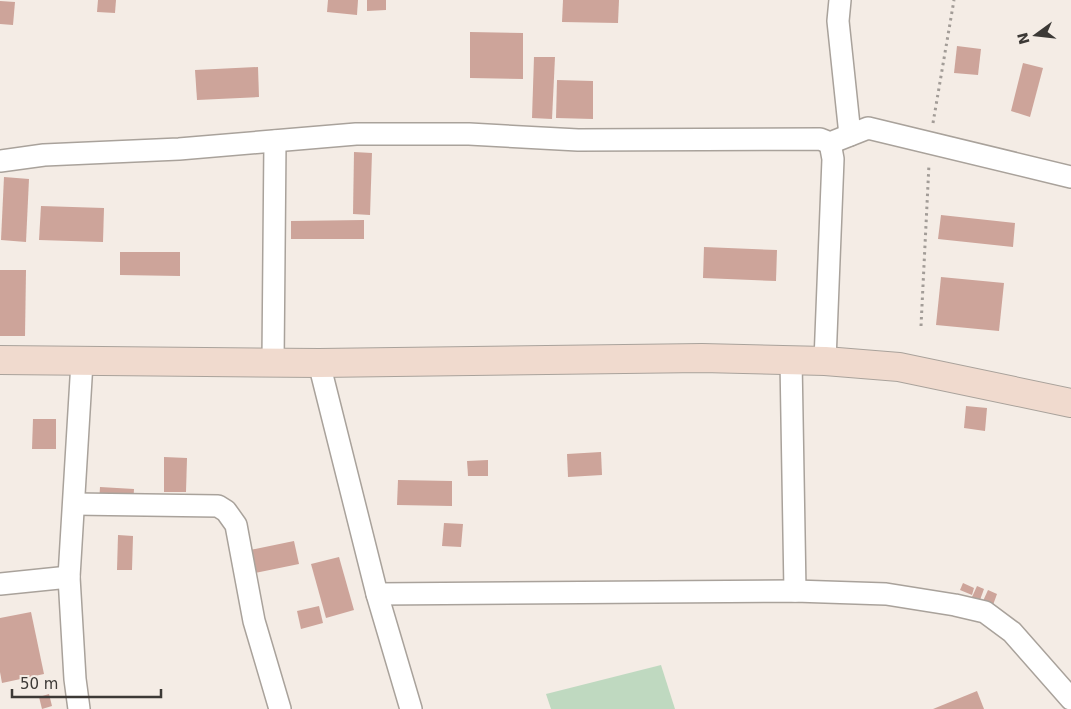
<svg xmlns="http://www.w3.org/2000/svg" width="1071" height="709" viewBox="0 0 1071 709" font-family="'DejaVu Sans',sans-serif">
<rect width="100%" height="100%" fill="#f4ece5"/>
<path fill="#bfd9c0" d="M 661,665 L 675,709 L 551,709 L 546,694 Z"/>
<g fill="#cda49a">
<path d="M 98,0 L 116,0 L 115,13 L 97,12 Z"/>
<path d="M 328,0 L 358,0 L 357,15 L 327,12 Z"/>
<path d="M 367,0 L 386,0 L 386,10 L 367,11 Z"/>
<path d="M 563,0 L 619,0 L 618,23 L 562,22 Z"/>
<path d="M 0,1 L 15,2 L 13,25 L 0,24 Z"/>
<path d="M 470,32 L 523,33 L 523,79 L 470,78 Z"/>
<path d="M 957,46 L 981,49 L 978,75 L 954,73 Z"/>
<path d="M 534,57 L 555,57 L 552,119 L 532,118 Z"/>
<path d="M 1023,63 L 1043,68 L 1030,117 L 1011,111 Z"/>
<path d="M 258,67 L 259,97 L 197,100 L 195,70 Z"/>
<path d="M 557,80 L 593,81 L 593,119 L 556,118 Z"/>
<path d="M 354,152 L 372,153 L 370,215 L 353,214 Z"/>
<path d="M 4,177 L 29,179 L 26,242 L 1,240 Z"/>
<path d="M 41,206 L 104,208 L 103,242 L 39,240 Z"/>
<path d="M 941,215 L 1015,223 L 1013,247 L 938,239 Z"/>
<path d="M 364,220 L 364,239 L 291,239 L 291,221 Z"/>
<path d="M 704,247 L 777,250 L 776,281 L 703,278 Z"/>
<path d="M 120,252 L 180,252 L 180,276 L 120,275 Z"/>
<path d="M 0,270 L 26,270 L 25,336 L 0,336 Z"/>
<path d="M 941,277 L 1004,283 L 999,331 L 936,325 Z"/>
<path d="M 966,406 L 987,408 L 985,431 L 964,428 Z"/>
<path d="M 33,419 L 56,419 L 56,449 L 32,449 Z"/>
<path d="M 601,452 L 602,475 L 568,477 L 567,454 Z"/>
<path d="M 164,457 L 187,458 L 186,492 L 164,492 Z"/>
<path d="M 488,460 L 488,476 L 468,476 L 467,461 Z"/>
<path d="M 398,480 L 452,481 L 452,506 L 397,505 Z"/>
<path d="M 100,487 L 134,489 L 133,504 L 99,503 Z"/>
<path d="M 444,523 L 463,524 L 461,547 L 442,546 Z"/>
<path d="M 118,535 L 133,536 L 132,570 L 117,570 Z"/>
<path d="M 294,541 L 299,564 L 255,573 L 250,550 Z"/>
<path d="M 339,557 L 354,610 L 326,618 L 311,564 Z"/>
<path d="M 963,583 L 974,588 L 972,595 L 960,590 Z"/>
<path d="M 977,586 L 984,589 L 980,600 L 972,597 Z"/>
<path d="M 988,590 L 997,594 L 993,605 L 983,601 Z"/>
<path d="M 319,606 L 323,623 L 301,629 L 297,611 Z"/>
<path d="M 31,612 L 44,674 L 2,683 L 0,672 L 0,618 Z"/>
<path d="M 977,691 L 984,709 L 933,709 Z"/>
<path d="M 49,694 L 52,706 L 42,709 L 39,697 Z"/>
</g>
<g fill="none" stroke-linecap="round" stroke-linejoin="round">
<g stroke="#a9a29b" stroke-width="24">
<g id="street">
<path d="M 840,0 L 838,21 L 850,135"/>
<path d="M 0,161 L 44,155 L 179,149 L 356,134 L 469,134 L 578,140 L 820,139 L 830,143 L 868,128 L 1071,177"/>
<path d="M 791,360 L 795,591"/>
<path d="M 825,361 L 833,159 L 830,143"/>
<path d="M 273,362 L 275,141"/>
<path d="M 319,363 L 377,594 L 411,709"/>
<path d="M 74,504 L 218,506 L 226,511 L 236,525 L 254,621 L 280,709"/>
<path d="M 0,584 L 69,577"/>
<path d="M 377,594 L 795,591 L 886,594 L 955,605 L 985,612 L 1012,632 L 1071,699"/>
<path d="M 79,709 L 75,679 L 69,577 L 82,362"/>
</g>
</g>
<g stroke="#a9a29b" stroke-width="30">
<path id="secondary" d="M 0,360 L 319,363 L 702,358 L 825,361 L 899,367 L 1071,403"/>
</g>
<g stroke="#a29c97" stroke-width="3" stroke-dasharray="2.5 4" stroke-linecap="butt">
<path d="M 933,123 L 954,0"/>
<path d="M 921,326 L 929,164"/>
</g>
<use href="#street" stroke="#fff" stroke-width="21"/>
<use href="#secondary" stroke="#f0dace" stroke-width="28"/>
</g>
<g transform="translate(1036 35) rotate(255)" stroke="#f4ece5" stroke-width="4" paint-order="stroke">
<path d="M0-4L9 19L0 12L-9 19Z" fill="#3c3936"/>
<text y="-8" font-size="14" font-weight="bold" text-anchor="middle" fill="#3c3936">N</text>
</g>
<path d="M12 689v8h149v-8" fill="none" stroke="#3c3936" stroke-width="2.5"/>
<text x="20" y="689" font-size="15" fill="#3c3936" stroke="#f4ece5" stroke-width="4" paint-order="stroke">50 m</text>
</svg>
